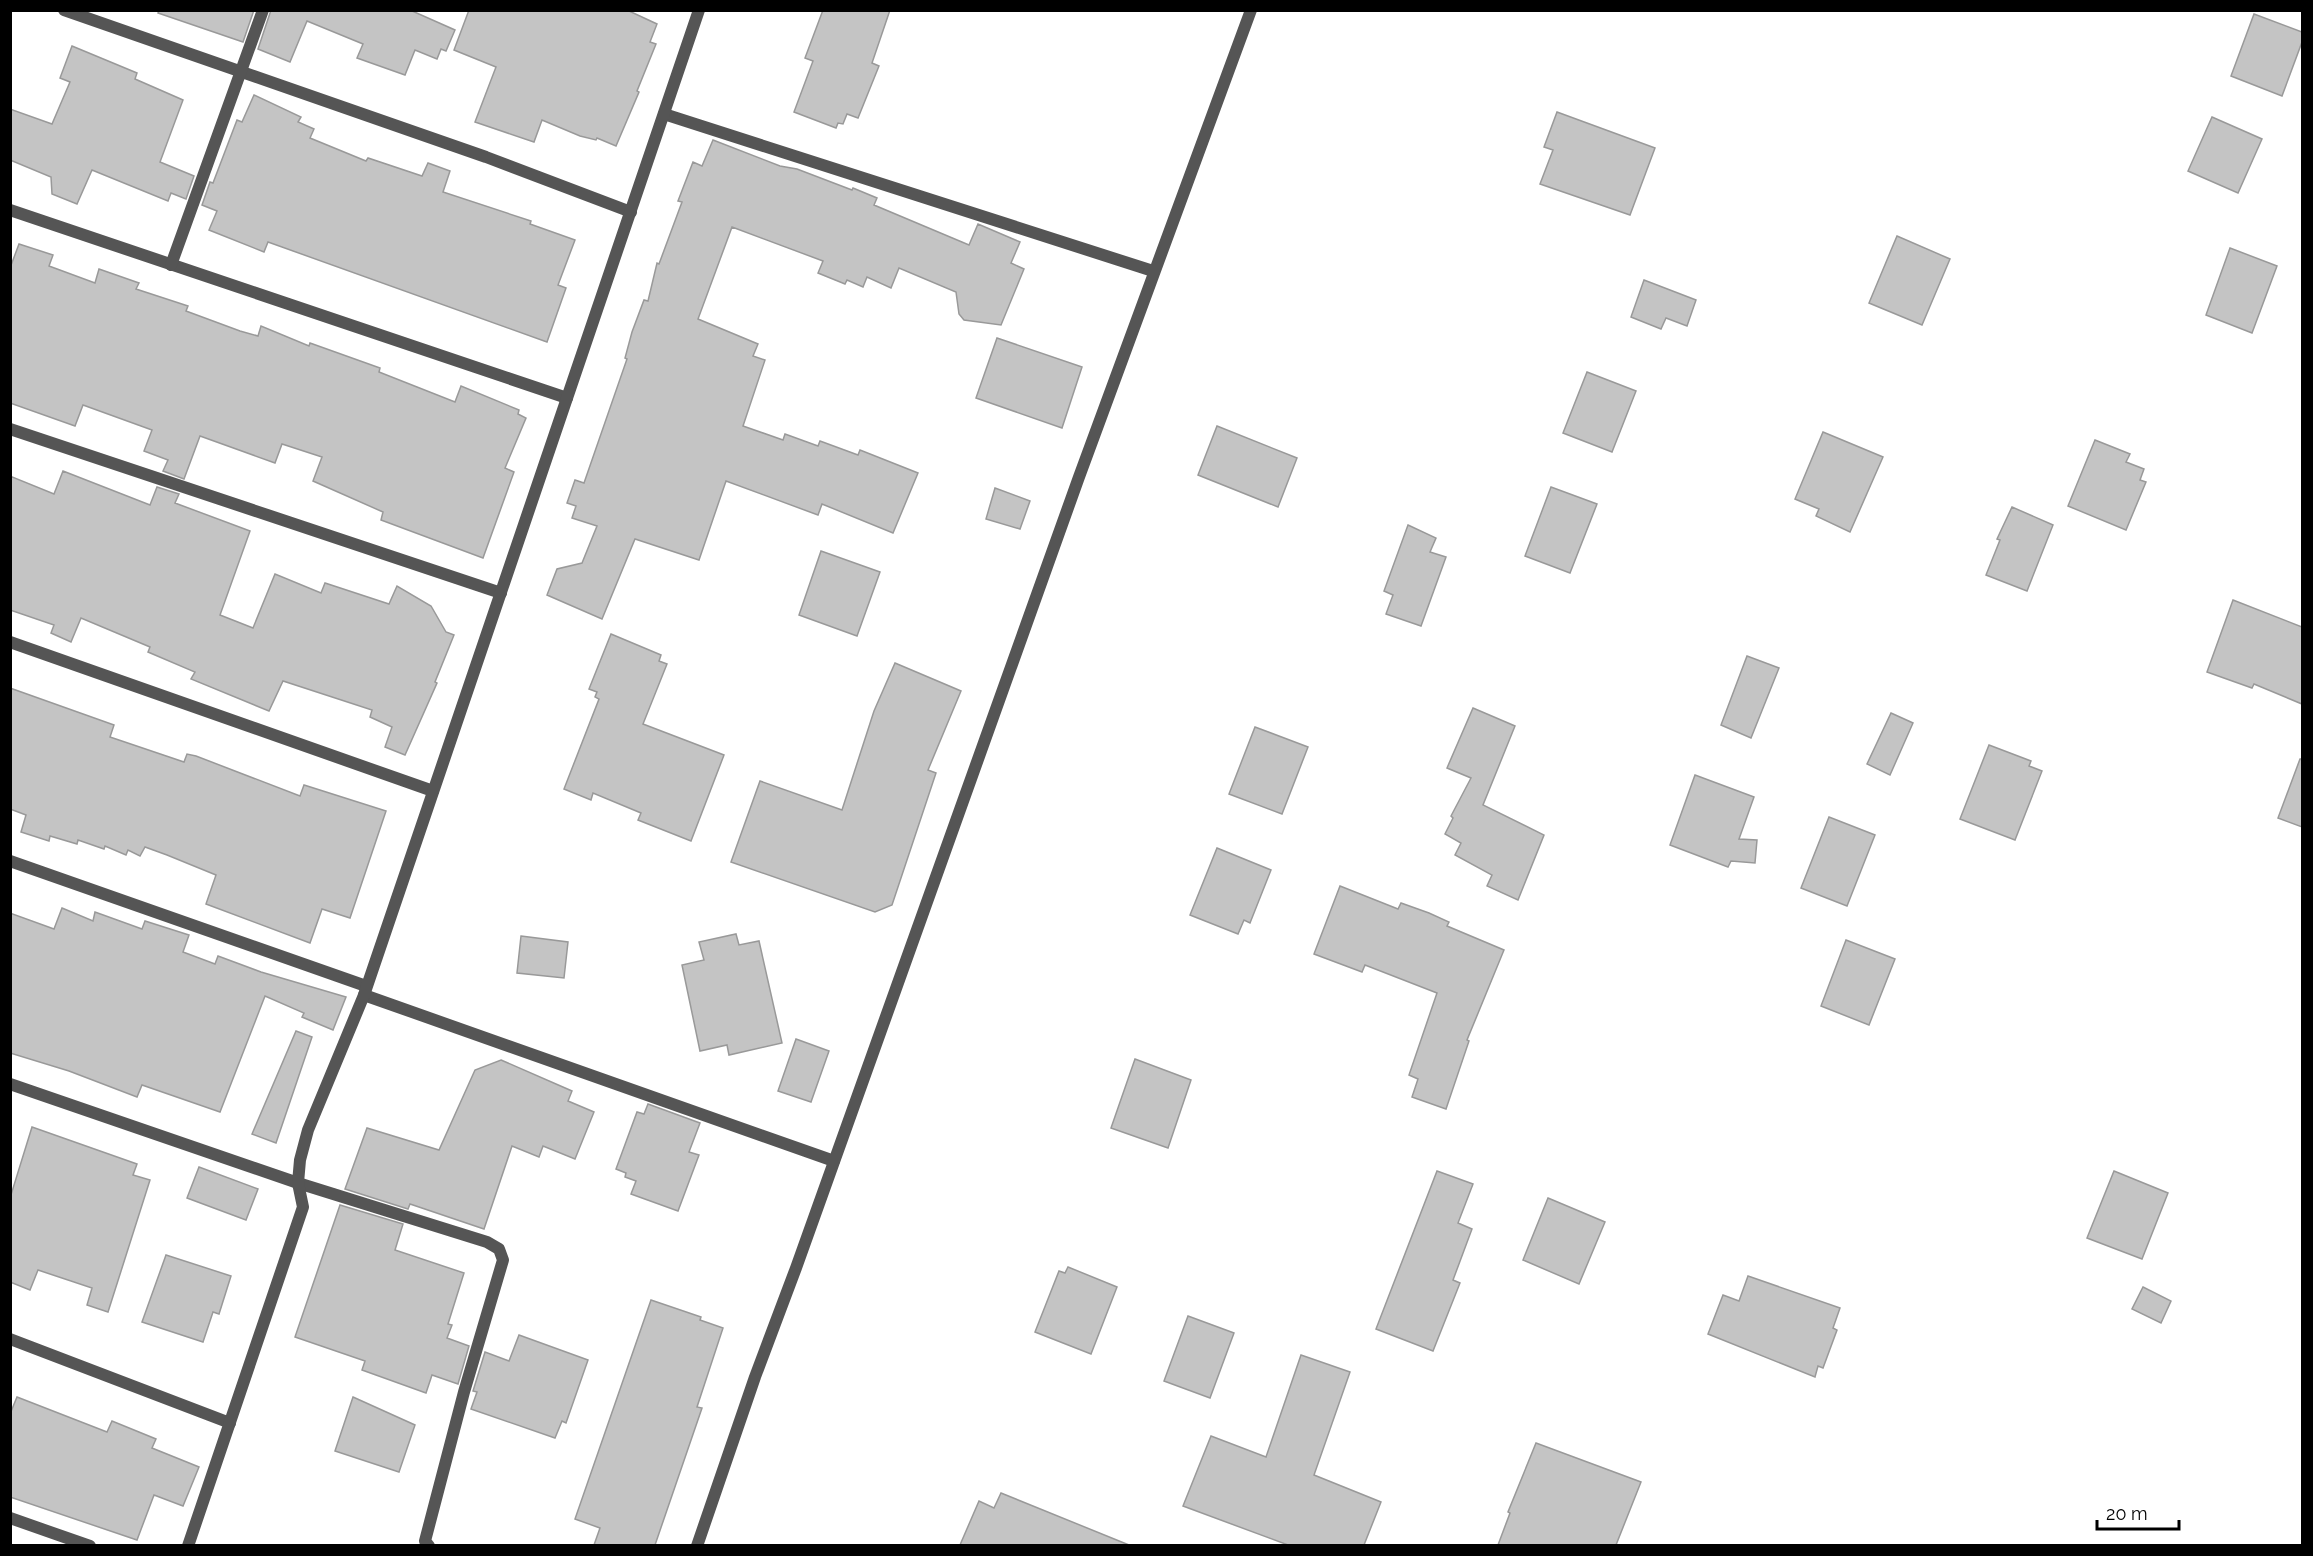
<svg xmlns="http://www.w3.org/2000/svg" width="2313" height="1556" viewBox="0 0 2313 1556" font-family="Raleway,sans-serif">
<rect width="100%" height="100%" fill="#fff"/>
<g fill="#c4c4c4" stroke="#999" stroke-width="1.5">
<path d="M 159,10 L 254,10 L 243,42 L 158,13 Z"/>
<path d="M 271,10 L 410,10 L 455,30 L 446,51 L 441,49 L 437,59 L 415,50 L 405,75 L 357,58 L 363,44 L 307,21 L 290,62 L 258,49 Z"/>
<path d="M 469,10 L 627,10 L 657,24 L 650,42 L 656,44 L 637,91 L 639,92 L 616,146 L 597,138 L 596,140 L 580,136 L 542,120 L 534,142 L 475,122 L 496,67 L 454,50 Z"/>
<path d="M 823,10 L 890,10 L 872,63 L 879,66 L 858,118 L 847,114 L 843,124 L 838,123 L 836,128 L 794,112 L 813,61 L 805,58 Z"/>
<path d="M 2254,14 L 2302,32 L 2302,42 L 2282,96 L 2231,76 Z"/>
<path d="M 72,46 L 137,73 L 135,79 L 183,100 L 160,162 L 194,176 L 186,199 L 171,193 L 168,201 L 92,170 L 77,204 L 52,194 L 51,177 L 10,160 L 10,109 L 52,124 L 70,82 L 60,78 Z"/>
<path d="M 254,95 L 301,117 L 298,122 L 314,129 L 310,138 L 366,161 L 368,158 L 422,176 L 428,163 L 450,171 L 443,192 L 531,221 L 530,224 L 575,240 L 558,285 L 566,288 L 547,342 L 268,242 L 264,252 L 209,230 L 217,211 L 202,205 L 210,182 L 213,183 L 237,120 L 242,122 Z"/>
<path d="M 1557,112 L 1655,148 L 1630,215 L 1540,184 L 1553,150 L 1544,147 Z"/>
<path d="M 2212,117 L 2262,139 L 2238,193 L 2188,171 Z"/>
<path d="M 713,140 L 780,166 L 797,169 L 852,190 L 853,188 L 877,198 L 874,205 L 969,245 L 978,224 L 1020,242 L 1011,263 L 1024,269 L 1001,325 L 964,320 L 959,314 L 956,292 L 899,268 L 891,288 L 867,277 L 863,287 L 847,280 L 845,284 L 818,273 L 823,261 L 732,227 L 698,319 L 758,344 L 753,356 L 765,360 L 743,426 L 783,440 L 785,434 L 818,446 L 820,441 L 858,455 L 860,450 L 918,473 L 893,533 L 822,504 L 818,515 L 726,481 L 699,560 L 635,539 L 602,619 L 547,595 L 557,569 L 582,563 L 597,526 L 572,518 L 576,506 L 567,503 L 575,480 L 584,483 L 627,359 L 625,358 L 632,332 L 644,300 L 648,301 L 657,263 L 659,264 L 682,202 L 678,201 L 693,162 L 702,166 Z"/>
<path d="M 1897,236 L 1950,259 L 1922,325 L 1869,303 Z"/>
<path d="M 19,244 L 53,255 L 49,266 L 95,283 L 99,269 L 139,283 L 136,289 L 188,306 L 186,311 L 240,331 L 258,336 L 261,326 L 309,346 L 310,343 L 380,368 L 379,372 L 455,402 L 461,386 L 519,410 L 518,414 L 526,418 L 505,468 L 514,472 L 483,558 L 381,520 L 383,512 L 313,481 L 322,457 L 282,444 L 275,463 L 200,436 L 184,479 L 163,471 L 168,460 L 144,451 L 152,430 L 83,405 L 75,426 L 10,403 L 10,268 Z"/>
<path d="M 2230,248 L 2277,266 L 2252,333 L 2206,315 Z"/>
<path d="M 1644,280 L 1696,300 L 1687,326 L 1666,318 L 1661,329 L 1631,317 Z"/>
<path d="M 997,338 L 1082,367 L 1062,428 L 976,398 Z"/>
<path d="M 1587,372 L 1636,391 L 1612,452 L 1563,433 Z"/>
<path d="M 1217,426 L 1297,458 L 1278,507 L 1198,475 Z"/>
<path d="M 1823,432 L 1883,457 L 1850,532 L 1816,516 L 1819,509 L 1795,499 Z"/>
<path d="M 2095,440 L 2130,454 L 2126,462 L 2144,469 L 2140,480 L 2146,482 L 2126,530 L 2068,506 Z"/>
<path d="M 63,471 L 150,505 L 157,487 L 179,494 L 175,503 L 250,531 L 220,615 L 253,628 L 275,574 L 321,593 L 325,583 L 389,604 L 397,586 L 431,606 L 446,632 L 454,635 L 435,682 L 437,683 L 405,755 L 385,747 L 392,727 L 370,717 L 372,710 L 283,681 L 269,711 L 191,679 L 195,672 L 148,652 L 150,647 L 81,618 L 71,642 L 51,633 L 54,625 L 10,610 L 10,476 L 54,494 Z"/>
<path d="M 1551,487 L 1597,504 L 1570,573 L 1525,556 Z"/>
<path d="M 995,488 L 1030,501 L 1020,529 L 986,519 Z"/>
<path d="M 2012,507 L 2053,525 L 2027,591 L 1986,575 L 2000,540 L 1997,539 Z"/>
<path d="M 1408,525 L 1436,538 L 1430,552 L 1446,557 L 1421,626 L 1386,614 L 1393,595 L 1384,591 Z"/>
<path d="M 821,551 L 880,572 L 857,636 L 799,615 Z"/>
<path d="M 2233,600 L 2302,627 L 2302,704 L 2254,684 L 2252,688 L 2207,672 Z"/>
<path d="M 611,634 L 661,655 L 659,661 L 667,664 L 643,724 L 724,755 L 691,841 L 638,820 L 641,813 L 593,793 L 591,800 L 564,789 L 599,699 L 595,697 L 597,692 L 589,689 Z"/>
<path d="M 1747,656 L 1779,668 L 1751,738 L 1721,725 Z"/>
<path d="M 895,663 L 961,691 L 928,770 L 936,773 L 892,905 L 875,912 L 731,862 L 760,781 L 842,810 L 874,711 Z"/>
<path d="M 10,688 L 114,725 L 110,737 L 184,762 L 187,754 L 196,756 L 300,796 L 304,785 L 386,811 L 350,918 L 322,909 L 310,943 L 206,904 L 216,875 L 167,855 L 145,847 L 140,856 L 128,850 L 126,855 L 105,846 L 104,849 L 78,840 L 77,844 L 50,836 L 49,841 L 21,832 L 26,815 L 10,809 Z"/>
<path d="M 1473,708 L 1515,726 L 1483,805 L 1544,835 L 1518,900 L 1487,886 L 1492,875 L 1455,855 L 1461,843 L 1445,834 L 1453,818 L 1451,816 L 1471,778 L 1447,768 Z"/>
<path d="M 1891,713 L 1913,723 L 1890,775 L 1867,764 Z"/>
<path d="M 1255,727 L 1308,747 L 1282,814 L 1229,794 Z"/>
<path d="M 1989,745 L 2031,761 L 2029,766 L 2042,771 L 2015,840 L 1960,819 Z"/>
<path d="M 2300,759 L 2302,759 L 2302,827 L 2278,818 Z"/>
<path d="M 1695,775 L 1754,797 L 1739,839 L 1757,840 L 1755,863 L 1731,861 L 1728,867 L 1670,845 Z"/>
<path d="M 1829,817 L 1875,835 L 1847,906 L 1801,888 Z"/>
<path d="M 1217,848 L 1271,870 L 1250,923 L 1244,920 L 1238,934 L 1190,915 Z"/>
<path d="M 1340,886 L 1398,909 L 1401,903 L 1429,913 L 1449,922 L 1447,926 L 1504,950 L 1467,1040 L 1469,1041 L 1446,1109 L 1412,1097 L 1418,1079 L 1409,1075 L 1437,993 L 1365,965 L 1362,972 L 1314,954 Z"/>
<path d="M 62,908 L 93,921 L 95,912 L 142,929 L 145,921 L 189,935 L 183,952 L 215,964 L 218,956 L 261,972 L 346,997 L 333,1030 L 302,1017 L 304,1013 L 265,996 L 220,1112 L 142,1085 L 137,1097 L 69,1071 L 10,1053 L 10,913 L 54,929 Z"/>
<path d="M 736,934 L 739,945 L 759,941 L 782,1043 L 729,1055 L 727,1045 L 700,1051 L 682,965 L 704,960 L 699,942 Z"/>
<path d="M 521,936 L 568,942 L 564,978 L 517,973 Z"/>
<path d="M 1846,940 L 1895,959 L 1869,1025 L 1821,1006 Z"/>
<path d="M 296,1031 L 312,1037 L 276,1143 L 252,1134 Z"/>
<path d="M 796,1039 L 829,1051 L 811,1102 L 778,1091 Z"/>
<path d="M 1135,1059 L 1191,1080 L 1168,1148 L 1111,1128 Z"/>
<path d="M 501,1060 L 572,1091 L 568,1101 L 594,1112 L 575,1159 L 543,1146 L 539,1157 L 512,1146 L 484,1229 L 410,1204 L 408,1209 L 345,1189 L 367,1128 L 439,1150 L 475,1070 Z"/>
<path d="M 648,1104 L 700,1123 L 689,1152 L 699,1155 L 678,1211 L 631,1194 L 636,1181 L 625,1177 L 626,1173 L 616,1169 L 637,1112 L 644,1114 Z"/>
<path d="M 32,1127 L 137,1164 L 133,1175 L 150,1180 L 108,1312 L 87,1305 L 92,1288 L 38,1270 L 30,1290 L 10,1282 L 10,1198 Z"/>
<path d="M 199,1167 L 258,1189 L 246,1220 L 187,1198 Z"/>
<path d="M 1437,1171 L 1473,1184 L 1458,1223 L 1472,1229 L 1453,1280 L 1460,1283 L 1433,1351 L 1376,1329 Z"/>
<path d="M 2114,1171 L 2168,1193 L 2142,1259 L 2087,1238 Z"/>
<path d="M 1548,1198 L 1605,1222 L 1579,1284 L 1523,1260 Z"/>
<path d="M 340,1205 L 403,1224 L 395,1250 L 464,1273 L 448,1324 L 452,1325 L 447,1338 L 469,1346 L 458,1384 L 432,1375 L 426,1393 L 362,1370 L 365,1361 L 295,1337 Z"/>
<path d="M 166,1255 L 231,1276 L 219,1314 L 213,1312 L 203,1342 L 142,1322 Z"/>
<path d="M 1068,1267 L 1117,1287 L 1091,1354 L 1035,1332 L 1059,1271 L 1065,1273 Z"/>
<path d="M 1748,1276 L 1840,1308 L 1833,1328 L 1837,1330 L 1823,1368 L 1818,1366 L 1815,1377 L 1708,1334 L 1723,1295 L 1739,1301 Z"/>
<path d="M 2143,1287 L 2171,1301 L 2161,1323 L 2132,1309 Z"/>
<path d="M 651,1300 L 701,1317 L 700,1320 L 723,1328 L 697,1407 L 702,1408 L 655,1545 L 594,1545 L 600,1528 L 575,1519 Z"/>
<path d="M 1188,1316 L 1234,1333 L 1210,1398 L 1164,1381 Z"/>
<path d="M 519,1335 L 588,1360 L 566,1423 L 562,1421 L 555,1438 L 471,1409 L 477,1392 L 473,1391 L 485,1352 L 509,1361 Z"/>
<path d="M 1301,1355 L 1350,1372 L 1314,1475 L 1381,1502 L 1364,1545 L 1288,1545 L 1183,1506 L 1211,1436 L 1266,1457 Z"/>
<path d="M 17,1397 L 107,1432 L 112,1421 L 156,1439 L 152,1448 L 199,1467 L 183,1506 L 154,1495 L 137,1540 L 10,1497 L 10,1414 Z"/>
<path d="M 353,1397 L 415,1425 L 399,1472 L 335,1451 Z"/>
<path d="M 1536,1443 L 1641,1482 L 1616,1545 L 1498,1545 L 1510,1513 L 1508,1512 Z"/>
<path d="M 1001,1493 L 1129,1545 L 960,1545 L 979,1501 L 994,1508 Z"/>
</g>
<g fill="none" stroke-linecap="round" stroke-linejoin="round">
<g stroke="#555" stroke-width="12">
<path d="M 64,10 L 486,157 L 631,212"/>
<path d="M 664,114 L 1153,271"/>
<path d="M 10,210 L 567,398"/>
<path d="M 171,265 L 263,10"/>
<path d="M 10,429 L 501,593"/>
<path d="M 10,642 L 433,791"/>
<path d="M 10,861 L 366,986"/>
<path d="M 364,995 L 834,1161"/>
<path d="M 10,1084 L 298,1183 L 487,1242 L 499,1249 L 503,1260 L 464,1392 L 425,1541 L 429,1546"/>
<path d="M 10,1339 L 230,1423"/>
<path d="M 10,1518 L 90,1546"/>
<path d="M 188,1546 L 303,1207 L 298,1183 L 300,1160 L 308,1130 L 364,995 L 699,10"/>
<path d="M 697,1546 L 755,1377 L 796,1268 L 1079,477 L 1251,10"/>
</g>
</g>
<rect width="2313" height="1556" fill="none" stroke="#000000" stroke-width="24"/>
<path d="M2097 1520v9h82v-9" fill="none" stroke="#000000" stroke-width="3"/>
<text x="2106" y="1520" font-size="18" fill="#000000" stroke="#ffffff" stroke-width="4.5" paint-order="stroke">20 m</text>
</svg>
